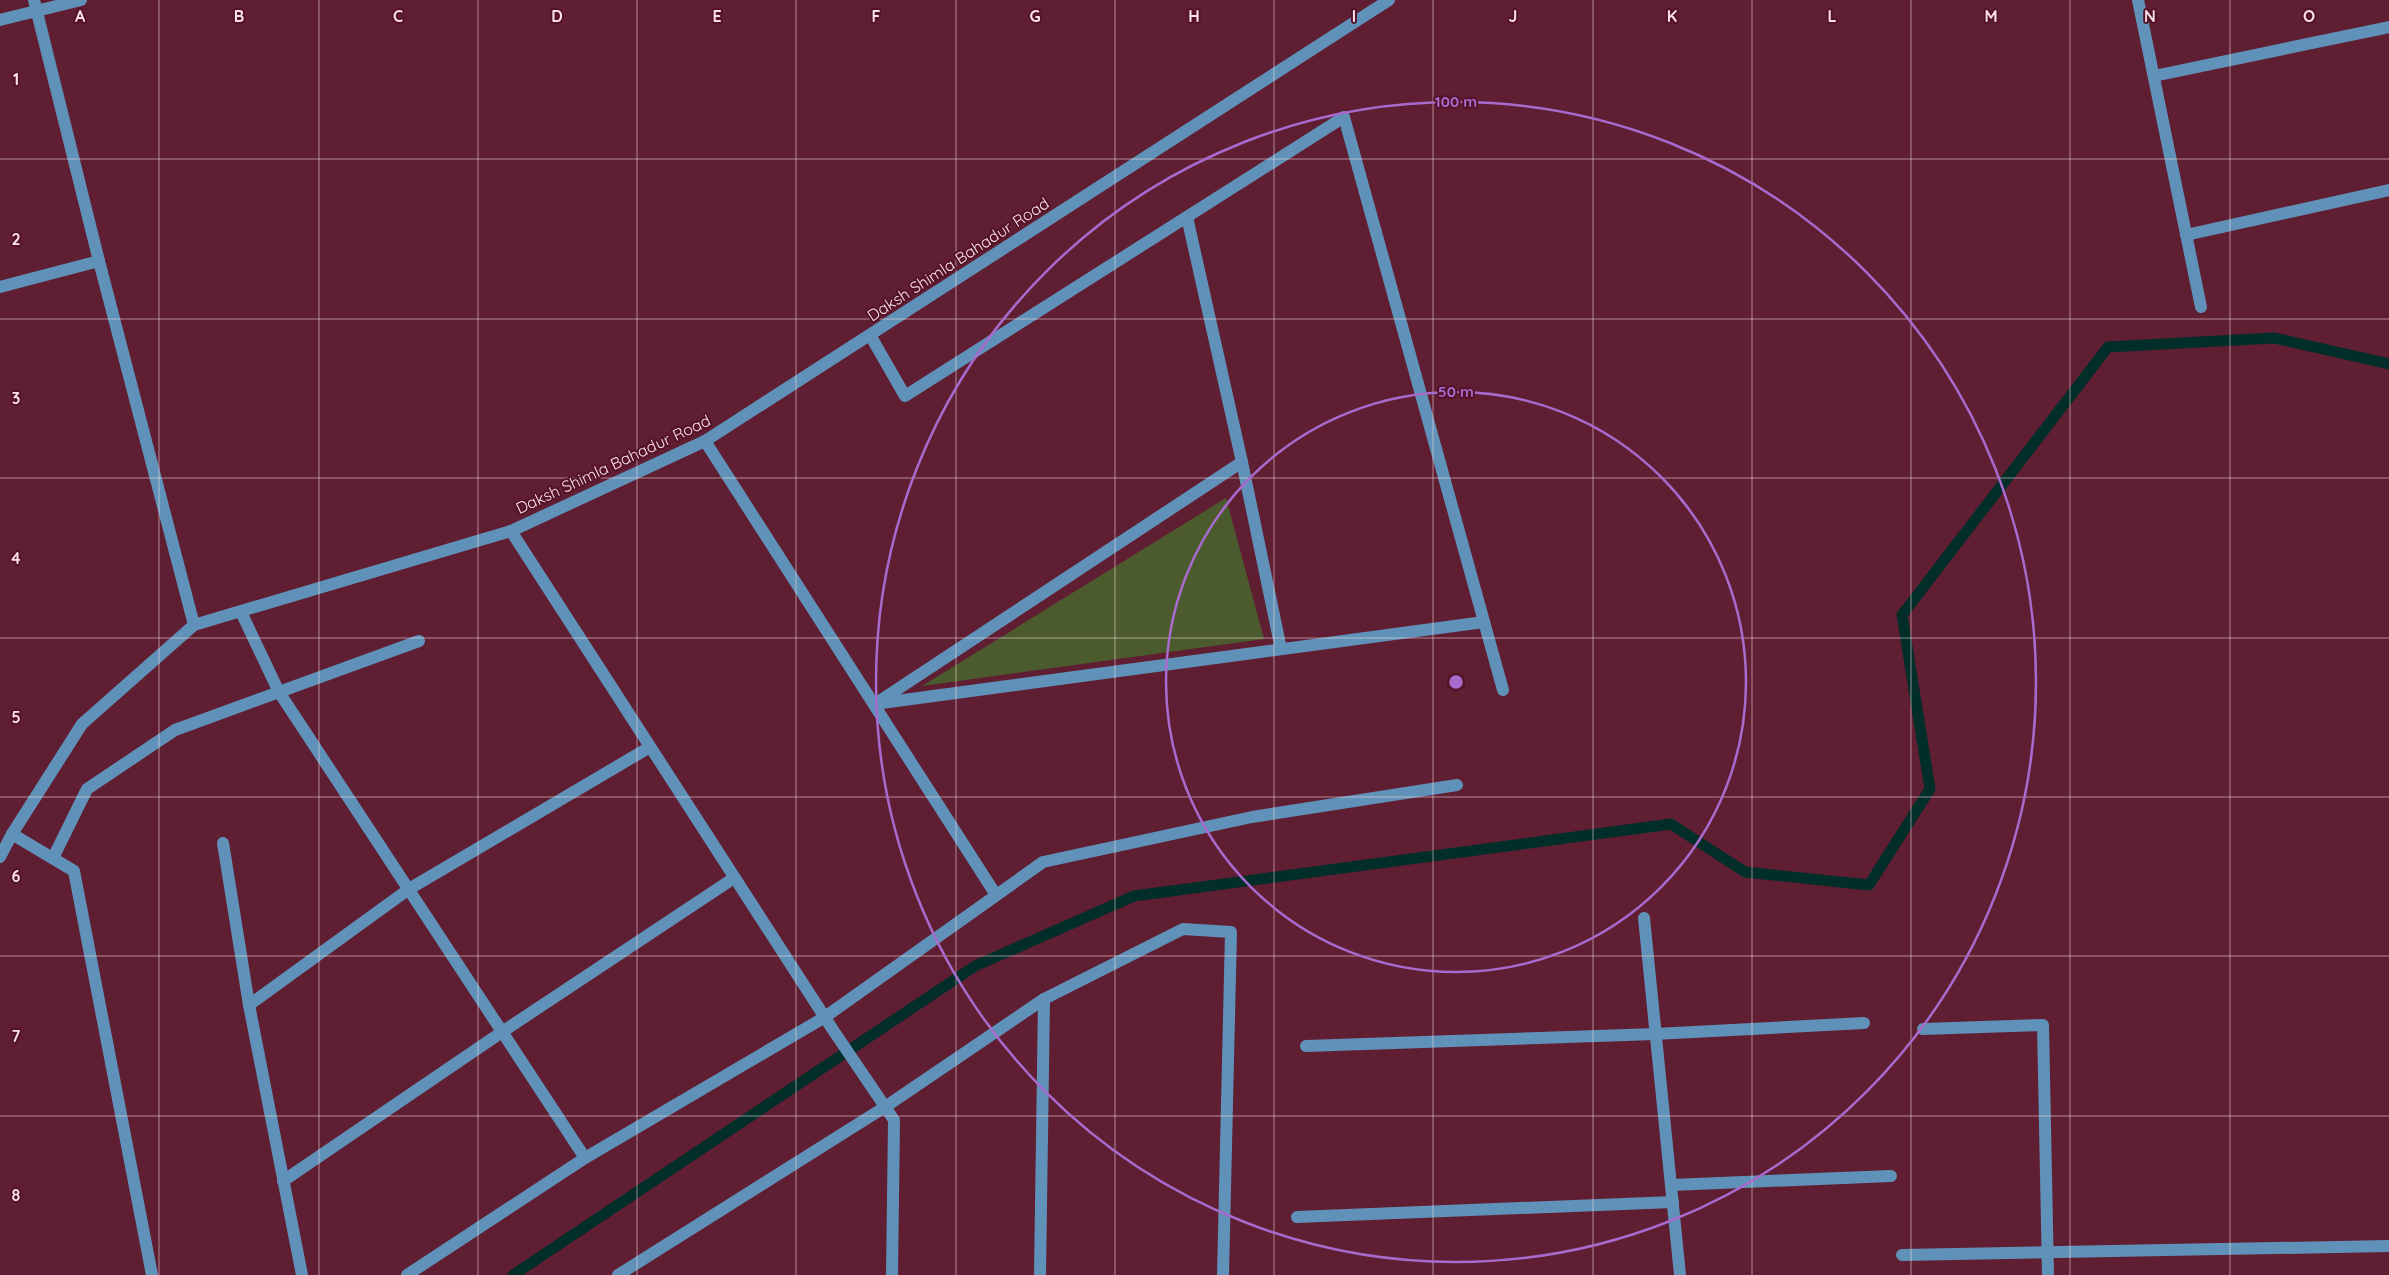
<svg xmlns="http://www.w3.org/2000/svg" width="2389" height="1275" viewBox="0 0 2389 1275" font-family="Quicksand,sans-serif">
<rect width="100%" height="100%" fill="#601e33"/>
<path fill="#4c5b2d" d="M 1226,498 L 1264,639 L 922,686 Z"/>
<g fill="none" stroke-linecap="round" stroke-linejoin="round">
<path stroke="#022e2a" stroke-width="11" d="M 513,1275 L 975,966 L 1134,896 L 1671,824 L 1745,872 L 1869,885 L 1930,789 L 1902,615 L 2108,347 L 2274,338 L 2389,364"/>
<g stroke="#6091b8" stroke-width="12">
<path d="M 34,0 L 99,261 L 194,625"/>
<path d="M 2138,0 L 2201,307"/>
<path d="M 0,20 L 81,0"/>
<path d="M 2154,76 L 2389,27"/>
<path d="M 1187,217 L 1242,462 L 1281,649"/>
<path d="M 2186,235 L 2389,190"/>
<path d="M 0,287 L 99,261"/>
<path d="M 870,335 L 905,396 L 1344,117 L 1503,690"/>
<path d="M 705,441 L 996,895"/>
<path d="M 511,531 L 833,1030 L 894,1120 L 892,1275"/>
<path d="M 241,612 L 279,692 L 585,1158"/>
<path d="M 878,702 L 1242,462"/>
<path d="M 874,704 L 1484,622"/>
<path d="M 12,834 L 74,871 L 152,1275"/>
<path d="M 223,843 L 249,1005 L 302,1275"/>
<path d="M 0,857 L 12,834 L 82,724 L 194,625 L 511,531 L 705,441 L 1389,0"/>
<path d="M 53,858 L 87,789 L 175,730 L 419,641"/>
<path d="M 1644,918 L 1680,1275"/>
<path d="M 249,1005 L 409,889 L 650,747"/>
<path d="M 1923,1029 L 2043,1025 L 2048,1275"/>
<path d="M 1306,1046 L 1655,1034 L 1864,1023"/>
<path d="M 283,1181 L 502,1032 L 734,878"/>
<path d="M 1671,1185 L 1891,1176"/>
<path d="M 1297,1217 L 1673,1202"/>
<path d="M 1902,1255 L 2389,1246"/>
<path d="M 407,1275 L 585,1158 L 825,1017 L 1043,862 L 1252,817 L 1457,785"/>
<path d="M 618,1275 L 885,1107 L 1044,999 L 1183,929 L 1231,932 L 1223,1275"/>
<path d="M 1040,1275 L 1044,999"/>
</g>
</g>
<path fill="none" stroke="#fbe1e6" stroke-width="1" stroke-opacity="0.55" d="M 159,0 L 159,1275M 319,0 L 319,1275M 478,0 L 478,1275M 637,0 L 637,1275M 796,0 L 796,1275M 956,0 L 956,1275M 1115,0 L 1115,1275M 1274,0 L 1274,1275M 1433,0 L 1433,1275M 1593,0 L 1593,1275M 1752,0 L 1752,1275M 1911,0 L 1911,1275M 2070,0 L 2070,1275M 2230,0 L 2230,1275M 0,159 L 2389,159M 0,319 L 2389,319M 0,478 L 2389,478M 0,638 L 2389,638M 0,797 L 2389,797M 0,956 L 2389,956M 0,1116 L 2389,1116"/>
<g fill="none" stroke="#a86bcd" stroke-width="2.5">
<circle cx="1456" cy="682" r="290"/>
<circle cx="1456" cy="682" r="580"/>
</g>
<g text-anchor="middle" stroke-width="4" stroke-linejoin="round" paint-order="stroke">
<g font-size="16" fill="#fbe1e6" stroke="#541229">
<text transform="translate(958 259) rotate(-33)" y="6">Daksh Shimla Bahadur Road</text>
<text transform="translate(613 464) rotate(-25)" y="6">Daksh Shimla Bahadur Road</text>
</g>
</g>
<g font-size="16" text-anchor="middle" font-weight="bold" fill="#fbe1e6" stroke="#541229" stroke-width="4" stroke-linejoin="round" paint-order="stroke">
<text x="80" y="22">A</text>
<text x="239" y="22">B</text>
<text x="398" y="22">C</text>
<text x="557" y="22">D</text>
<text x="717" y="22">E</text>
<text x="876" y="22">F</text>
<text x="1035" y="22">G</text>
<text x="1194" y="22">H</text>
<text x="1354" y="22">I</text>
<text x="1513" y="22">J</text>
<text x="1672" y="22">K</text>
<text x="1832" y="22">L</text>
<text x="1991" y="22">M</text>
<text x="2150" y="22">N</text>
<text x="2309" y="22">O</text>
<text x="16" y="85">1</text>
<text x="16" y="245">2</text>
<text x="16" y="404">3</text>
<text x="16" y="564">4</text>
<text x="16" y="723">5</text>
<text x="16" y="882">6</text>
<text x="16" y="1042">7</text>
<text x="16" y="1201">8</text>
</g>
<circle cx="1456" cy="682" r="8" fill="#a86bcd" stroke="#541229" stroke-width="2.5"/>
<g font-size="15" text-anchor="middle" font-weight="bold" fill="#a86bcd" stroke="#541229" stroke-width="4" stroke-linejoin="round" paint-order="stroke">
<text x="1456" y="107">100 m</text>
<text x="1456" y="397">50 m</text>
</g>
</svg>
